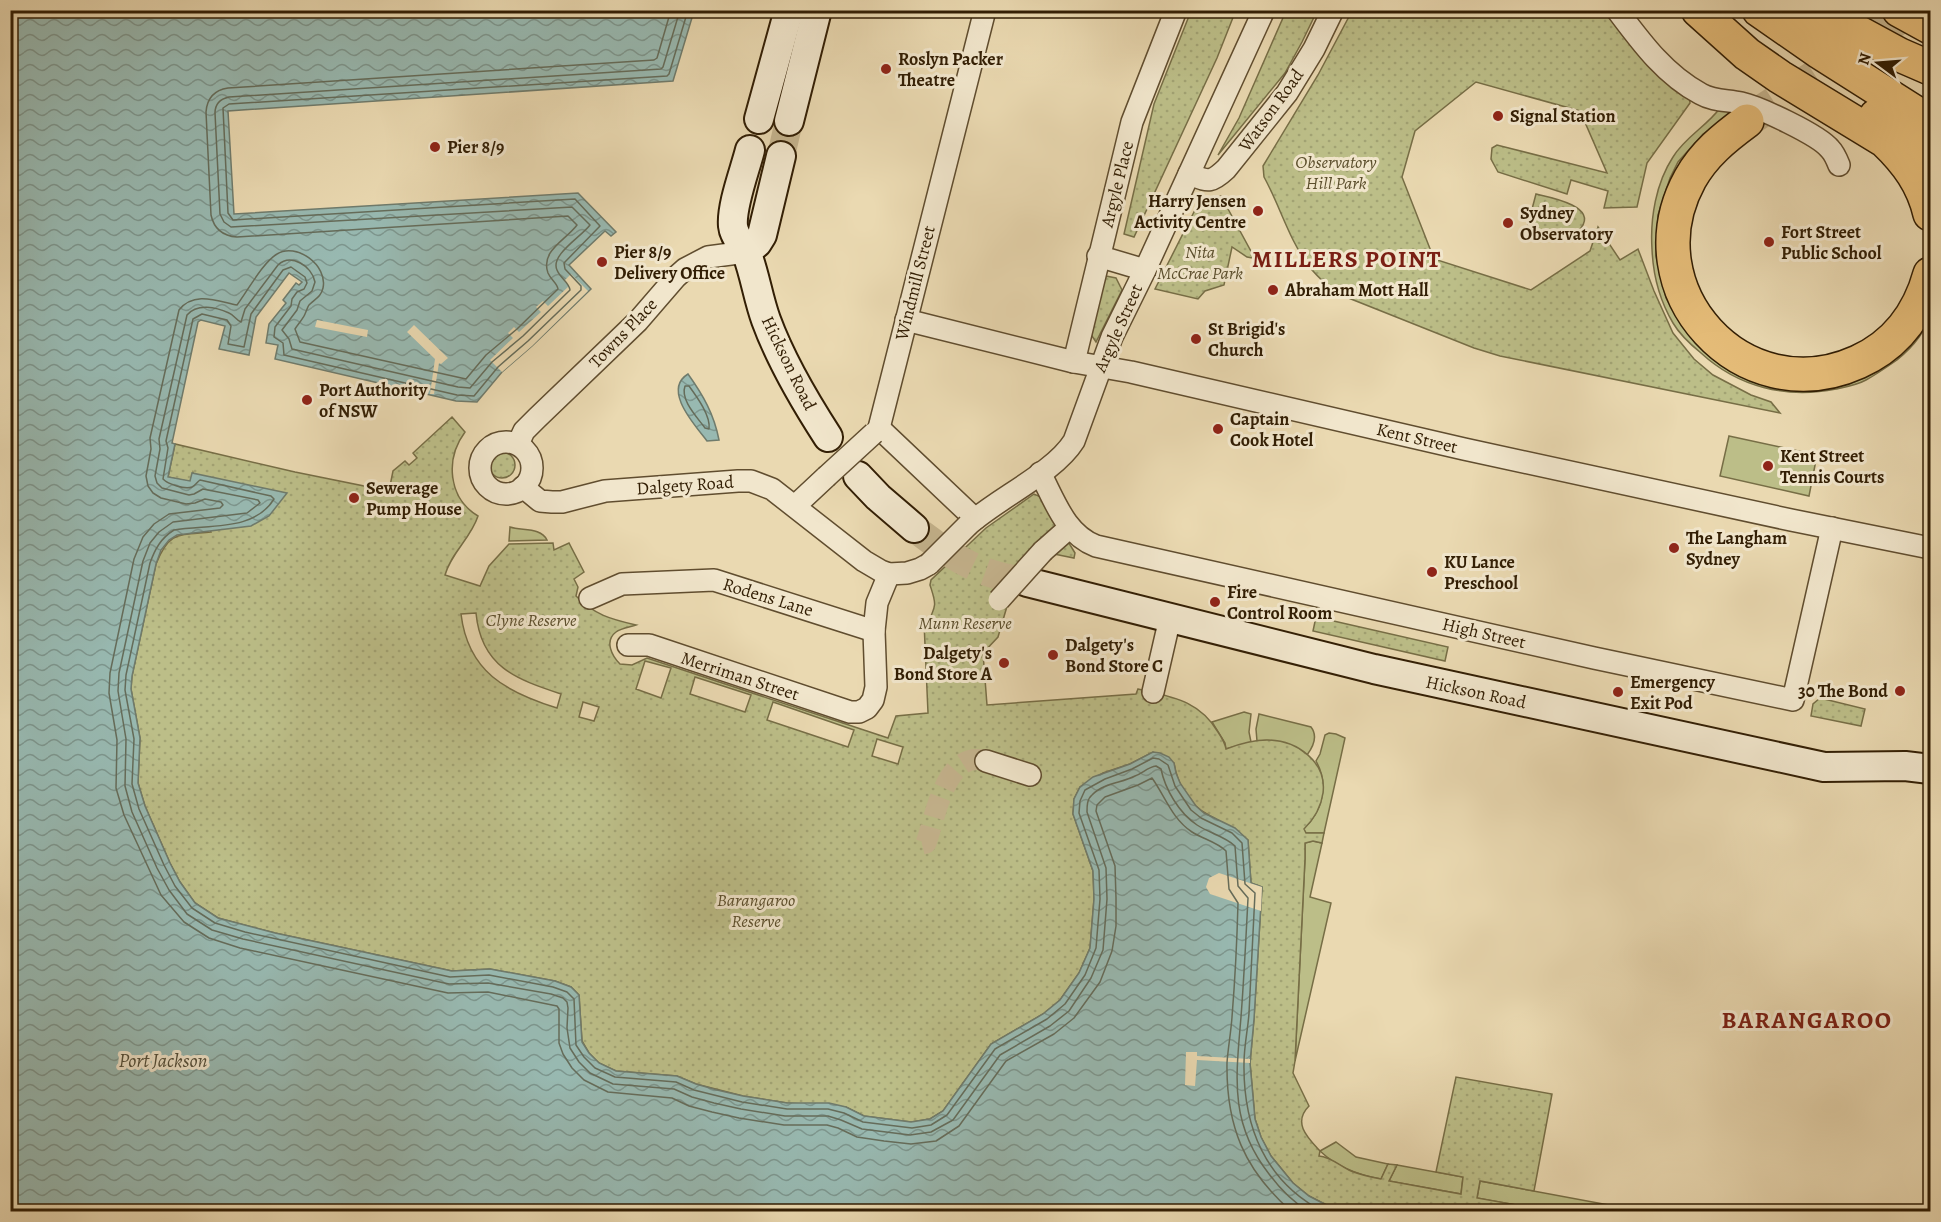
<svg xmlns="http://www.w3.org/2000/svg" width="1941" height="1222" viewBox="0 0 1941 1222" font-family="Alegreya,serif">
<defs>
<pattern id="park-dots" width="8" height="8" patternUnits="userSpaceOnUse" patternTransform="scale(1.5)"><rect width="8" height="8" fill="#bcbe88"/><path d="M2 2h.1M6 6h.1" fill="none" stroke="#a2a374" stroke-width="1.8" stroke-linecap="round"/></pattern>
<pattern id="water-waves" width="16" height="10" patternUnits="userSpaceOnUse" patternTransform="scale(1.5)"><rect width="16" height="10" fill="#98b9b1"/><path d="M0 5q4-4 8 0t8 0" fill="none" stroke="#7d968e"/></pattern>
</defs>
<rect width="100%" height="100%" fill="#ead9b1"/>
<filter id="stains"><feTurbulence type="fractalNoise" baseFrequency=".00333" numOctaves="4"/><feColorMatrix values="0 0 0 0 .2 0 0 0 0 .09 0 0 0 0 .02 0 0 0 .5 -.17"/></filter>
<radialGradient id="worn" r=".72"><stop offset=".6" stop-color="#630" stop-opacity="0"/><stop offset="1" stop-color="#630" stop-opacity=".3"/></radialGradient>
<g fill="#bcbe88" stroke="#776e46" stroke-width="1.5">
<path d="M 1720,108 L 1728,108 L 1733,113 L 1703,134 L 1678,162 L 1670,178 L 1658,215 L 1656,256 L 1666,298 L 1676,316 L 1696,341 L 1712,356 L 1735,371 L 1778,387 L 1799,389 L 1819,388 L 1845,383 L 1862,378 L 1930,309 C 1930,328 1912,348 1897,360 C 1887,367 1877,374 1866,380 C 1857,385 1846,387 1836,389 C 1786,399 1738,387 1701,353 C 1690,344 1680,335 1673,323 C 1660,301 1653,274 1652,249 C 1650,218 1656,183 1673,157 C 1685,137 1707,126 1720,108 Z"/>
<path d="M 1729,436 L 1817,455 L 1809,496 L 1720,476 Z"/>
<path d="M 510,527 C 522,531 541,527 547,540 L 509,541 Z"/>
<path d="M 1244,712 L 1251,714 L 1249,732 L 1251,742 L 1226,749 L 1225,743 L 1212,722 Z"/>
<path d="M 1259,714 L 1311,727 C 1318,736 1313,747 1307,755 C 1292,743 1275,739 1257,741 L 1256,729 Z"/>
<path d="M 1329,733 L 1336,734 L 1345,738 L 1324,833 L 1306,833 L 1303,829 C 1323,812 1329,784 1316,761 L 1320,754 L 1325,735 Z"/>
<path d="M 1313,841 L 1322,843 L 1310,897 L 1331,903 L 1295,1061 L 1305,859 L 1305,843 Z"/>
<path d="M 1336,1142 L 1356,1157 L 1388,1164 L 1381,1179 C 1358,1175 1337,1167 1320,1151 Z"/>
<path d="M 1397,1165 L 1463,1177 L 1461,1194 L 1389,1181 Z"/>
<path d="M 1480,1181 L 1641,1211 L 1549,1211 L 1477,1198 Z"/>
</g>
<g fill="url(#park-dots)" stroke="#776e46" stroke-width="1.5" fill-rule="evenodd">
<path d="M 1191,11 L 1233,11 L 1234,15 L 1217,58 L 1134,237 L 1124,234 L 1154,104 Z"/>
<path d="M 1286,11 L 1317,11 L 1302,42 L 1285,73 L 1218,155 L 1239,118 Z"/>
<path d="M 1352,11 L 1609,11 L 1689,95 L 1690,103 L 1647,163 L 1637,207 L 1604,208 L 1608,191 L 1571,180 L 1567,194 L 1498,172 L 1491,159 L 1492,148 L 1497,145 L 1607,173 L 1580,111 L 1476,82 L 1415,131 L 1402,177 L 1434,259 L 1531,290 L 1590,251 L 1598,227 L 1620,260 L 1638,249 L 1654,291 L 1673,333 L 1694,359 L 1713,375 L 1751,395 L 1771,402 L 1780,413 L 1500,356 L 1474,348 L 1336,293 C 1326,284 1316,276 1309,266 C 1289,240 1280,206 1264,177 L 1263,166 L 1318,75 Z"/>
<path d="M 1536,194 C 1549,197 1598,206 1581,228 C 1577,233 1571,236 1564,236 C 1552,236 1539,231 1527,228 Z"/>
<path d="M 1221,196 L 1253,255 L 1253,258 L 1247,257 L 1232,247 L 1224,285 L 1205,291 L 1198,299 L 1155,289 L 1197,206 Z"/>
<path d="M 1106,276 L 1116,278 L 1122,290 L 1096,342 L 1088,330 L 1103,278 Z"/>
<path d="M 452,417 L 465,432 C 445,459 448,498 478,516 C 471,538 451,553 445,575 L 480,586 L 489,566 L 509,544 L 553,543 L 554,550 L 569,543 L 584,572 L 574,579 L 578,587 L 576,596 C 595,615 610,619 636,625 C 630,627 621,628 616,632 C 604,641 612,656 620,664 L 632,665 L 647,658 L 888,738 L 896,716 L 928,713 L 924,622 L 928,623 C 937,603 936,604 930,585 L 931,580 L 986,528 L 1034,494 L 1041,497 L 1075,553 L 1074,558 L 1054,554 L 1008,603 L 998,637 L 983,653 L 987,705 L 1136,694 L 1138,689 C 1172,697 1199,700 1218,732 C 1222,738 1225,743 1226,749 C 1239,744 1253,740 1267,740 C 1297,740 1327,762 1323,793 C 1321,808 1314,819 1304,829 L 1306,833 L 1324,833 L 1322,843 L 1313,841 L 1305,843 L 1305,859 L 1295,1061 L 1293,1073 L 1309,1106 C 1292,1123 1308,1138 1320,1151 L 1319,1156 C 1331,1157 1340,1166 1351,1171 C 1361,1175 1370,1177 1381,1179 L 1388,1164 L 1397,1165 L 1389,1181 L 1461,1194 L 1463,1177 L 1436,1172 L 1456,1077 L 1552,1094 L 1534,1191 L 1480,1181 L 1477,1198 L 1549,1211 L 1338,1211 L 1309,1196 L 1293,1183 L 1271,1156 L 1261,1137 L 1255,1119 L 1250,1063 L 1254,1019 L 1262,887 L 1251,883 L 1248,840 C 1236,828 1221,823 1207,814 C 1189,805 1177,782 1174,763 L 1153,752 L 1130,764 L 1103,773 L 1080,787 L 1074,799 L 1073,814 L 1093,871 L 1094,899 L 1090,948 L 1079,973 L 1060,1000 L 1043,1014 L 991,1044 L 943,1111 L 930,1119 L 911,1122 L 864,1116 L 846,1107 L 787,1103 L 743,1096 L 696,1084 L 677,1076 L 616,1071 L 599,1063 L 589,1053 L 582,1041 L 579,995 L 571,987 L 555,981 L 490,969 L 452,971 L 275,933 L 218,918 L 195,903 L 180,882 L 170,863 L 145,806 L 138,783 L 140,738 L 131,689 L 132,676 L 156,564 C 169,531 178,535 211,532 L 193,473 L 191,482 L 168,477 L 175,444 L 295,472 L 389,491 L 393,471 L 405,461 L 409,465 L 417,458 L 413,453 ZM 476,613 C 481,667 516,679 561,694 L 557,708 C 506,692 468,672 461,614 ZM 645,661 L 671,668 L 661,698 L 636,689 ZM 695,677 L 751,695 L 745,712 L 690,694 ZM 583,702 L 599,707 L 594,721 L 579,717 ZM 773,702 L 854,730 L 848,747 L 767,720 ZM 877,739 L 903,747 L 898,764 L 872,756 Z"/>
<circle cx="502" cy="465" r="13"/>
<path d="M 1316,617 L 1448,647 L 1445,661 L 1313,631 Z"/>
<path d="M 1820,698 L 1865,709 L 1861,726 L 1811,716 L 1813,704 Z"/>
</g>
<g fill="url(#water-waves)" stroke="#6f7b6c" stroke-width="1.5">
<path d="M 10,11 L 694,11 L 673,81 L 228,111 L 234,214 L 578,193 L 616,232 L 611,236 L 605,231 L 569,265 L 591,289 L 532,346 L 502,372 L 477,402 L 456,401 L 275,359 L 278,345 L 266,343 L 269,324 L 286,303 L 283,300 L 296,283 L 299,285 L 302,282 L 289,273 L 256,317 L 249,355 L 219,349 L 225,326 L 201,320 L 198,322 L 172,443 L 175,444 L 168,477 L 190,481 L 192,473 L 287,493 L 269,516 L 251,526 L 177,535 L 169,540 L 161,550 L 156,564 L 132,676 L 131,689 L 140,738 L 138,783 L 145,806 L 170,863 L 180,882 L 195,903 L 218,918 L 275,933 L 452,971 L 490,969 L 555,981 L 571,987 L 579,995 L 582,1042 L 589,1053 L 599,1063 L 616,1071 L 677,1076 L 696,1084 L 717,1090 L 743,1096 L 787,1103 L 829,1103 L 846,1107 L 864,1116 L 911,1122 L 930,1119 L 943,1111 L 991,1044 L 1043,1014 L 1060,1000 L 1079,973 L 1090,948 L 1094,899 L 1093,871 L 1073,814 L 1074,799 L 1080,787 L 1093,777 L 1130,764 L 1153,752 L 1160,753 L 1169,757 L 1174,763 L 1176,773 L 1180,783 L 1196,806 L 1204,813 L 1235,828 L 1248,840 L 1251,883 L 1262,887 L 1254,1019 L 1250,1063 L 1255,1119 L 1261,1137 L 1271,1156 L 1293,1183 L 1309,1196 L 1338,1211 L 11,1211 Z"/>
<path d="M 688,374 C 703,395 714,414 719,440 L 707,441 C 695,425 662,390 688,374 Z"/>
</g>
<g fill="#ead9b1">
<path d="M 571,274 L 588,291 L 532,346 L 502,372 L 490,360 L 513,338 L 508,333 L 514,327 L 519,332 L 541,312 L 536,307 L 543,301 L 548,306 L 569,286 L 564,281 Z"/>
<path d="M 317,320 L 368,330 L 367,337 L 315,327 Z"/>
<path d="M 414,325 L 448,358 L 441,364 L 439,363 L 434,394 L 430,394 L 435,359 L 407,332 Z"/>
<path d="M 1219,873 L 1262,887 L 1261,911 L 1210,894 L 1206,887 L 1209,878 Z"/>
<path d="M 1186,1052 L 1197,1052 L 1197,1056 L 1250,1059 L 1250,1063 L 1197,1060 L 1195,1086 L 1185,1085 Z"/>
</g>
<g fill="none" stroke-linecap="round" stroke-linejoin="round">
<g stroke="#656c5a" stroke-width="1.5">
<path d="M 671,10 L 657,58 L 654,60 L 228,88 C 215,90 207,98 206,112 L 211,215 C 214,229 223,236 237,237 L 568,216 L 577,225 C 566,240 540,251 548,273 C 551,280 557,283 558,289 L 517,329 L 486,355 L 466,379 L 300,342 L 295,329 C 298,324 303,319 305,314 C 306,312 308,306 309,305 C 315,299 321,297 323,288 C 328,265 296,242 277,254 C 263,262 247,292 237,305 C 217,301 194,291 179,310 L 150,438 L 151,449 L 146,476 L 148,486 L 153,493 L 161,498 L 186,504 L 195,503 L 205,499 L 221,502 L 223,505 L 220,508 L 169,514 L 154,524 L 143,537 L 134,559 L 110,673 L 109,693 L 117,740 L 116,788 L 124,815 L 161,895 L 184,922 L 209,938 L 240,948 L 448,993 L 488,992 L 557,1006 L 559,1009 L 559,1043 L 563,1054 L 572,1068 L 584,1080 L 608,1092 L 672,1098 L 689,1106 L 712,1112 L 739,1118 L 784,1125 L 827,1125 L 838,1128 L 857,1137 L 884,1141 L 911,1144 L 936,1141 L 959,1126 L 1006,1061 L 1054,1034 L 1074,1018 L 1100,982 L 1112,951 L 1116,926 L 1116,898 L 1115,866 L 1096,811 L 1097,805 L 1105,797 L 1138,785 L 1152,778 C 1165,796 1172,819 1192,832 C 1203,839 1217,842 1226,851 L 1229,889 L 1238,903 C 1237,941 1235,980 1232,1017 C 1231,1032 1228,1048 1227,1063 C 1226,1126 1244,1170 1292,1212"/>
<path d="M 680,10 L 663,67 L 661,69 L 229,97 C 220,99 215,104 215,113 L 220,214 L 224,222 L 231,227 L 572,207 L 590,225 C 581,237 550,255 557,270 C 560,278 569,282 570,290 L 523,336 L 492,362 L 470,388 L 458,387 L 292,349 L 289,339 L 282,330 L 297,310 L 300,301 L 312,291 L 315,282 C 312,266 291,253 278,265 L 245,309 L 241,322 C 236,320 234,315 229,313 C 216,307 197,303 187,315 L 159,439 L 160,449 L 155,476 L 157,483 L 162,488 L 189,495 L 194,494 L 203,489 L 258,500 L 260,503 L 247,513 L 173,522 L 159,532 L 150,543 L 143,561 L 119,673 L 118,691 L 126,739 L 125,786 L 132,812 L 157,868 L 169,890 L 187,914 L 212,930 L 243,939 L 449,984 L 488,983 L 551,994 L 563,998 L 567,1002 L 568,1008 L 567,1028 L 570,1048 L 579,1062 L 590,1073 L 613,1084 L 674,1089 L 692,1097 L 714,1103 L 741,1109 L 785,1116 L 828,1116 L 841,1120 L 862,1129 L 910,1135 L 931,1132 L 953,1120 L 1000,1055 L 1050,1026 L 1069,1011 L 1091,978 L 1103,950 L 1107,899 L 1106,868 L 1087,812 C 1087,806 1087,799 1092,795 C 1103,783 1122,783 1135,776 C 1143,773 1148,767 1156,766 L 1161,769 C 1165,789 1179,813 1197,825 C 1209,833 1224,836 1235,846 L 1238,886 L 1248,898 C 1246,938 1244,978 1241,1017 C 1236,1077 1229,1123 1269,1174 C 1280,1189 1293,1202 1309,1212"/>
<path d="M 688,10 L 669,74 L 667,76 L 229,104 L 223,108 L 228,213 L 233,220 L 575,199 L 600,226 L 564,263 L 565,269 L 581,286 L 581,290 L 528,341 L 498,367 L 474,396 L 457,395 L 284,355 L 283,343 L 274,337 L 275,327 L 291,306 L 292,299 L 297,292 L 304,289 L 307,283 L 305,277 L 291,267 L 283,270 L 251,314 L 244,347 L 228,344 L 231,326 L 227,320 L 202,314 L 193,319 L 166,441 L 168,448 L 163,479 C 168,484 185,490 192,487 C 195,486 197,482 200,480 L 271,496 L 274,499 C 254,532 207,524 174,530 C 161,538 155,549 150,563 L 126,675 L 125,690 L 134,739 L 132,784 L 139,809 L 164,865 L 175,886 L 192,908 L 215,923 L 245,932 L 450,977 L 489,975 L 553,987 L 567,992 L 574,999 L 576,1045 L 584,1057 L 595,1068 L 615,1077 L 676,1082 L 694,1090 L 742,1102 L 787,1109 L 828,1109 L 844,1113 L 863,1122 L 912,1128 L 931,1125 L 947,1115 L 995,1049 L 1047,1019 L 1065,1004 L 1085,975 L 1096,948 L 1100,899 L 1099,870 L 1079,813 L 1080,801 L 1085,790 L 1105,779 L 1132,769 L 1153,758 L 1159,759 L 1168,765 L 1175,786 L 1191,810 L 1201,818 L 1232,833 L 1242,843 L 1245,884 L 1255,893 C 1253,933 1251,973 1249,1013 C 1248,1029 1244,1046 1244,1063 C 1243,1126 1265,1182 1324,1212"/>
<path d="M 685,386 L 689,386 C 697,397 711,416 709,429 L 705,428 C 697,417 680,400 685,386 Z"/>
</g>
<path stroke="#c5b48e" stroke-width="21" stroke-dasharray="21 10" stroke-linecap="butt" d="M 922,844 L 926,843 C 936,815 946,749 986,761"/>
<g stroke="#c5b48e" stroke-width="28" stroke-dasharray="28 14" stroke-linecap="butt">
<path d="M 781,156 L 789,121"/>
<path d="M 914,528 C 935,544 957,560 981,570 C 996,576 1012,579 1027,582"/>
</g>
<path stroke="#c5b48e" stroke-width="33" stroke-dasharray="33 16" stroke-linecap="butt" d="M 1747,121 L 1843,58 L 1910,10"/>
<g stroke="#604d2f" stroke-width="24">
<g id="street">
<path d="M 1617,10 C 1641,42 1665,75 1701,94 C 1713,101 1728,100 1741,103 C 1759,107 1819,135 1830,149 C 1834,153 1837,160 1839,165"/>
<path d="M 1189,174 C 1208,181 1210,184 1226,169 L 1287,93 L 1314,49 L 1333,10"/>
<path d="M 1098,256 L 1145,270"/>
<path d="M 906,320 L 1074,362 L 1131,372 L 1464,449 L 1791,520 L 1930,548"/>
<path d="M 1074,362 L 1132,122 L 1176,10"/>
<path d="M 879,428 L 985,10"/>
<path d="M 879,428 L 975,519"/>
<circle cx="506" cy="468" r="26"/>
<path d="M 518,444 L 524,431 L 537,418 L 638,321 L 676,277 L 685,269 L 708,257 L 746,252"/>
<path d="M 1040,473 C 1055,501 1065,534 1096,546 L 1594,658 L 1793,700 L 1832,528"/>
<path d="M 523,487 L 540,501 L 552,502 L 562,502 L 605,491 L 738,481 L 751,481 L 772,489 L 864,561 L 881,571 L 889,574 L 907,573 L 920,569 L 929,564"/>
<path d="M 795,506 L 826,477"/>
<path d="M 968,525 C 998,498 1054,473 1074,441 L 1112,337 L 1145,270 L 1264,10"/>
<path d="M 1043,551 L 1069,528"/>
<path d="M 590,598 L 622,584 L 714,580 L 874,631"/>
<path d="M 628,645 L 649,645 L 850,712 L 859,712 L 867,708 L 873,700 L 876,687 L 874,631 L 877,603 L 889,574"/>
<path d="M 1153,692 L 1170,618"/>
<path d="M 986,761 L 1030,775"/>
</g>
</g>
<g stroke="#321e04" stroke-width="32">
<g id="secondary">
<path d="M 759,119 L 789,10"/>
<path d="M 789,121 L 817,10"/>
<path d="M 750,150 C 745,170 731,206 733,226 C 734,237 743,244 747,254 C 755,275 758,298 766,320 C 781,361 804,400 828,437"/>
<path d="M 746,252 L 757,243 L 762,235 L 781,156"/>
<path d="M 858,476 L 878,497 L 914,528"/>
<path d="M 1027,582 L 1374,669 L 1824,767 L 1905,766 L 1930,769"/>
</g>
</g>
<g stroke="#321e04" stroke-width="36">
<g id="highway">
<path d="M 1698,10 L 1747,54 L 1780,77 L 1885,141 C 1907,162 1923,184 1930,214"/>
<path d="M 1759,10 L 1818,51 L 1930,122"/>
<path d="M 1801,10 L 1848,44"/>
<path d="M 1899,10 L 1930,27"/>
<path d="M 1830,17 L 1900,55 L 1930,68"/>
<path d="M 1876,116 L 1930,148"/>
<path d="M 1747,121 C 1724,138 1704,154 1690,179 C 1629,290 1743,414 1858,362 C 1896,345 1919,314 1930,274"/>
</g>
</g>
<use href="#street" stroke="#f1e6cc" stroke-width="21"/>
<use href="#secondary" stroke="#f1e6cc" stroke-width="28"/>
<use href="#highway" stroke="#e5bc78" stroke-width="33"/>
<g stroke="#604d2f" stroke-width="24" stroke-linecap="butt">
<g id="street-bridge">
<path d="M 826,477 L 874,433"/>
<path d="M 929,564 L 968,525"/>
<path d="M 999,600 L 1043,551"/>
</g>
</g>
<use href="#street-bridge" stroke="#f1e6cc" stroke-width="21"/>
</g>
<g fill="#8f2418" stroke="#f1e6cc" stroke-width="2">
<circle cx="886" cy="69" r="6"/>
<circle cx="1498" cy="116" r="6"/>
<circle cx="435" cy="147" r="6"/>
<circle cx="1258" cy="211" r="6"/>
<circle cx="1508" cy="223" r="6"/>
<circle cx="1769" cy="242" r="6"/>
<circle cx="602" cy="262" r="6"/>
<circle cx="1273" cy="290" r="6"/>
<circle cx="1196" cy="339" r="6"/>
<circle cx="307" cy="400" r="6"/>
<circle cx="1218" cy="429" r="6"/>
<circle cx="1768" cy="466" r="6"/>
<circle cx="354" cy="498" r="6"/>
<circle cx="1674" cy="548" r="6"/>
<circle cx="1432" cy="572" r="6"/>
<circle cx="1215" cy="602" r="6"/>
<circle cx="1053" cy="655" r="6"/>
<circle cx="1004" cy="663" r="6"/>
<circle cx="1900" cy="691" r="6"/>
<circle cx="1618" cy="692" r="6"/>
</g>
<g text-anchor="middle" stroke-width="6" stroke-linejoin="round" paint-order="stroke">
<g font-size="18" font-weight="bold" fill="#321e04" stroke="#f1e6cc" text-anchor="start">
<text x="898" y="65">Roslyn Packer<tspan x="898" dy="21">Theatre</tspan></text>
<text x="1510" y="122">Signal Station</text>
<text x="447" y="153">Pier 8/9</text>
<text x="1246" y="207" text-anchor="end">Harry Jensen<tspan x="1246" dy="21">Activity Centre</tspan></text>
<text x="1520" y="219">Sydney<tspan x="1520" dy="21">Observatory</tspan></text>
<text x="1781" y="238">Fort Street<tspan x="1781" dy="21">Public School</tspan></text>
<text x="614" y="258">Pier 8/9<tspan x="614" dy="21">Delivery Office</tspan></text>
<text x="1285" y="296">Abraham Mott Hall</text>
<text x="1208" y="335">St Brigid's<tspan x="1208" dy="21">Church</tspan></text>
<text x="319" y="396">Port Authority<tspan x="319" dy="21">of NSW</tspan></text>
<text x="1230" y="425">Captain<tspan x="1230" dy="21">Cook Hotel</tspan></text>
<text x="1780" y="462">Kent Street<tspan x="1780" dy="21">Tennis Courts</tspan></text>
<text x="366" y="494">Sewerage<tspan x="366" dy="21">Pump House</tspan></text>
<text x="1686" y="544">The Langham<tspan x="1686" dy="21">Sydney</tspan></text>
<text x="1444" y="568">KU Lance<tspan x="1444" dy="21">Preschool</tspan></text>
<text x="1227" y="598">Fire<tspan x="1227" dy="21">Control Room</tspan></text>
<text x="1065" y="651">Dalgety's<tspan x="1065" dy="21">Bond Store C</tspan></text>
<text x="992" y="659" text-anchor="end">Dalgety's<tspan x="992" dy="21">Bond Store A</tspan></text>
<text x="1630" y="688">Emergency<tspan x="1630" dy="21">Exit Pod</tspan></text>
<text x="1888" y="697" text-anchor="end">30 The Bond</text>
</g>
<g font-size="18" fill="#321e04" stroke="#f1e6cc">
<text transform="translate(1271 110) rotate(-54)" y="6">Watson Road</text>
<text transform="translate(1117 184) rotate(-76)" y="6">Argyle Place</text>
<text transform="translate(915 283) rotate(-76)" y="6">Windmill Street</text>
<text transform="translate(1118 328) rotate(-66)" y="6">Argyle Street</text>
<text transform="translate(623 333) rotate(-46)" y="6">Towns Place</text>
<text transform="translate(789 363) rotate(64)" y="6">Hickson Road</text>
<text transform="translate(1417 438) rotate(13)" y="6">Kent Street</text>
<text transform="translate(685 485) rotate(-4)" y="6">Dalgety Road</text>
<text transform="translate(768 597) rotate(17)" y="6">Rodens Lane</text>
<text transform="translate(1484 633) rotate(13)" y="6">High Street</text>
<text transform="translate(740 676) rotate(18)" y="6">Merriman Street</text>
<text transform="translate(1476 692) rotate(12)" y="6">Hickson Road</text>
</g>
<g font-size="18" font-style="italic" fill="#5b4e2c" stroke="#f1e6cc">
<text x="1336" y="168">Observatory<tspan x="1336" dy="21">Hill Park</tspan></text>
<text x="1200" y="258">Nita<tspan x="1200" dy="21">McCrae Park</tspan></text>
<text x="531" y="626">Clyne Reserve</text>
<text x="965" y="629">Munn Reserve</text>
<text x="756" y="906">Barangaroo<tspan x="756" dy="21">Reserve</tspan></text>
</g>
<g font-size="20" font-style="italic" fill="#514c38" stroke="#f1e6cc">
<text x="163" y="1067">Port Jackson</text>
</g>
<g font-size="24" font-weight="bold" letter-spacing="1.5" fill="#7a1f14" stroke="#f1e6cc">
<text x="1347" y="267">MILLERS POINT</text>
<text x="1807" y="1028">BARANGAROO</text>
</g>
</g>
<rect width="1941" height="1222" fill="none" stroke="#ead9b1" stroke-width="36"/>
<rect x="12" y="12" width="1917" height="1198" fill="none" stroke="#321e04" stroke-width="3"/>
<rect x="18" y="18" width="1905" height="1186" fill="none" stroke="#321e04" stroke-width="1.5"/>
<g transform="translate(1878 63) rotate(286)" stroke="#f1e6cc" stroke-width="4.5" paint-order="stroke">
<path d="M0-4.5L10 22L0 15L-10 22Z" fill="#321e04"/>
<text y="-9" font-size="16" font-weight="bold" text-anchor="middle" fill="#321e04">N</text>
</g>
<rect width="100%" height="100%" filter="url(#stains)"/>
<rect width="100%" height="100%" fill="url(#worn)"/>
</svg>
